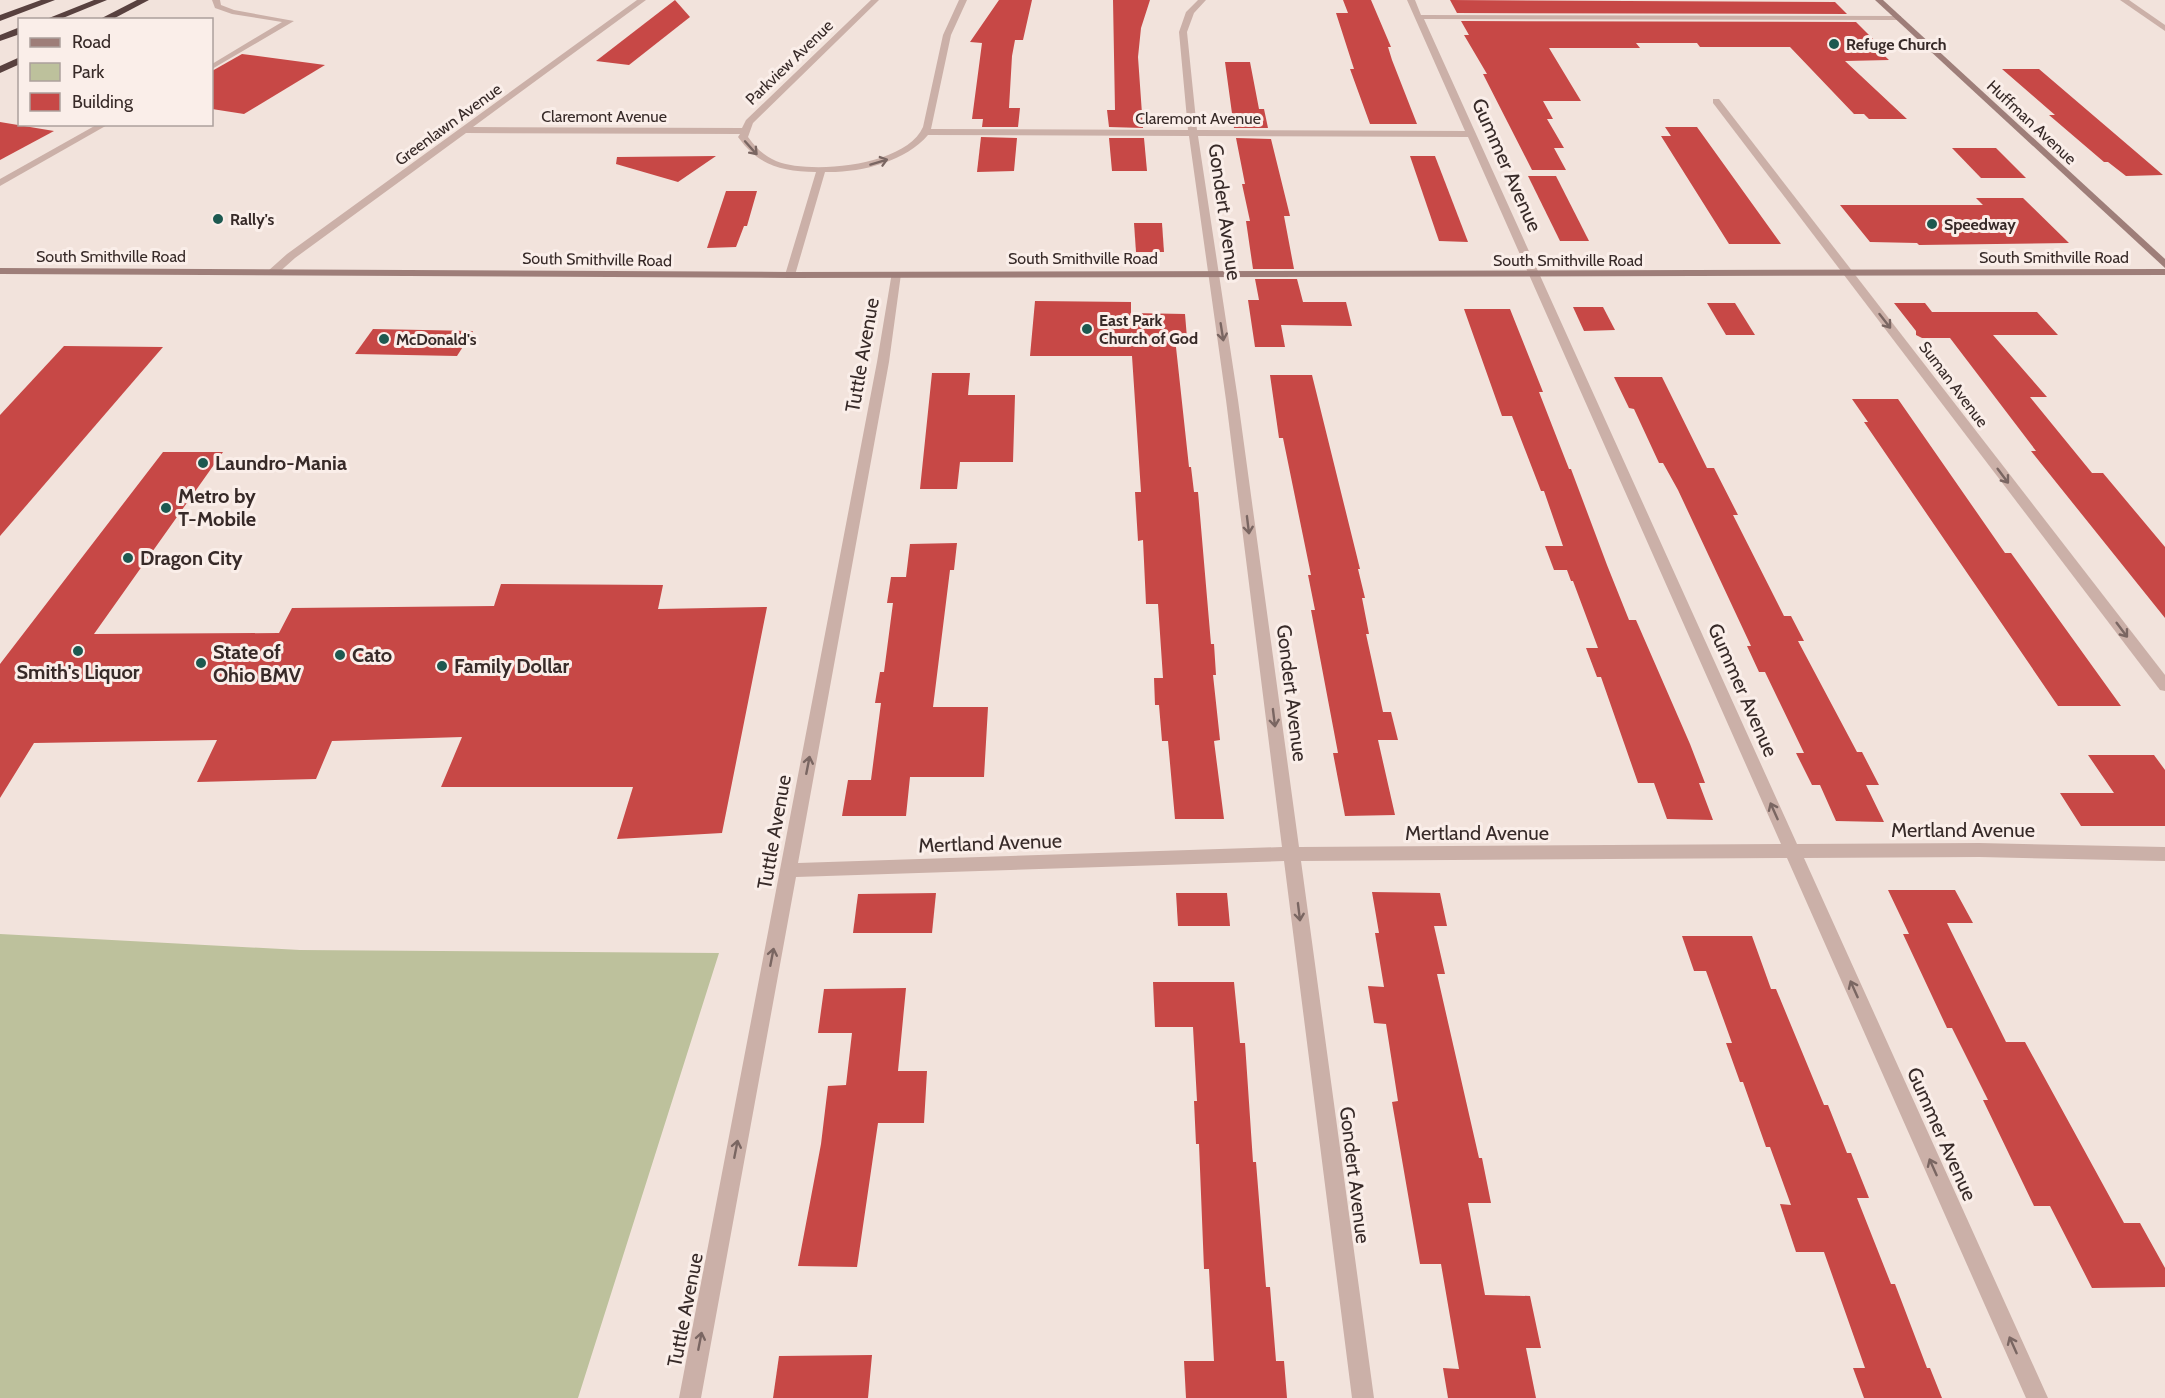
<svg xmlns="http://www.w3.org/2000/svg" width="2165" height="1398" viewBox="0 0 2165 1398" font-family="Cabin,sans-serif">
<rect width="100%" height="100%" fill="#f2e3dc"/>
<path fill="#bdc19c" d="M 0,934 L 300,950 L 719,953 L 578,1398 L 0,1398 Z"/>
<g fill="#c74846">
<path d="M 675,0 L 690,17 L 629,65 L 596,61 Z"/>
<path d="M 999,0 L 1032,0 L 1023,40 L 1015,40 L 1012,56 L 1009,108 L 1020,108 L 1018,127 L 982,127 L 983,119 L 972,119 L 982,43 L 970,42 Z"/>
<path d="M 1113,0 L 1150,0 L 1141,28 L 1138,57 L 1143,128 L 1109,127 L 1107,110 L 1115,110 Z"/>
<path d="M 1343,0 L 1371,0 L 1391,47 L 1388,47 L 1392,60 L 1417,124 L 1370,124 L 1350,69 L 1354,69 L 1336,13 L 1348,13 Z"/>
<path d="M 1450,0 L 1835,2 L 1847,14 L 1457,13 Z"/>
<path d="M 1461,21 L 1856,22 L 1881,47 L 1875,47 L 1889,60 L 1845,61 L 1907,119 L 1869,119 L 1864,114 L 1854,114 L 1790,47 L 1700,47 L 1697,43 L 1636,43 L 1640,48 L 1549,48 L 1581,101 L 1543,101 L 1553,119 L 1547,119 L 1564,148 L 1554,148 L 1566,170 L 1532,170 L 1483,74 L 1487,74 L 1464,35 L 1469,35 Z"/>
<path d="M 242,54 L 325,65 L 244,114 L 212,109 L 212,71 Z"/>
<path d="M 1225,62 L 1250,62 L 1259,109 L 1264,109 L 1268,128 L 1234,128 Z"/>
<path d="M 2002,69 L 2039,69 L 2163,175 L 2126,176 L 2108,162 L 2104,162 L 2049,115 L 2055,115 Z"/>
<path d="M 0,122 L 54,131 L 0,160 Z"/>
<path d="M 1665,127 L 1697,127 L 1781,244 L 1729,244 L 1661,136 L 1671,136 Z"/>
<path d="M 981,137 L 1017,138 L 1014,171 L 977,172 Z"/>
<path d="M 1109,138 L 1144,138 L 1147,171 L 1112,171 Z"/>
<path d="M 1236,138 L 1271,139 L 1290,216 L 1284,216 L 1294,269 L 1253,269 L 1246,221 L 1250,221 L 1242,184 L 1245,184 Z"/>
<path d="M 1952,148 L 1996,148 L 2026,178 L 1981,178 Z"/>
<path d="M 716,156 L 678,182 L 616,164 L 617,157 Z"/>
<path d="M 1410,156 L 1435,156 L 1468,242 L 1439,241 Z"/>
<path d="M 1528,176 L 1556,176 L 1589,241 L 1560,241 Z"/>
<path d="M 726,191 L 757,191 L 747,226 L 744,226 L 736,247 L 707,248 Z"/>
<path d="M 1976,198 L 2023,198 L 2069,243 L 1919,245 L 1917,243 L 1870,242 L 1840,205 L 1983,205 Z"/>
<path d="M 1134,223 L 1162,223 L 1164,252 L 1136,252 Z"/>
<path d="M 1255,279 L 1297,279 L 1303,302 L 1346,302 L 1352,326 L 1281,325 L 1285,347 L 1255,347 L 1248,300 L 1259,300 Z"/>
<path d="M 1035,301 L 1131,302 L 1131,313 L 1185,314 L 1187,338 L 1175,338 L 1189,467 L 1191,467 L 1194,492 L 1198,492 L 1211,644 L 1214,644 L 1216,675 L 1213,675 L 1220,740 L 1214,741 L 1224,819 L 1175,819 L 1168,741 L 1162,741 L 1159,705 L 1155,705 L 1154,678 L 1163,678 L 1158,604 L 1146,604 L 1143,540 L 1138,541 L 1135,492 L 1141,492 L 1132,356 L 1030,356 Z"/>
<path d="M 1707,303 L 1735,303 L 1755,335 L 1726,335 Z"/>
<path d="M 1894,303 L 1925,303 L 1932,312 L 2037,312 L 2058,335 L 1993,335 L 2047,397 L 2030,397 L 2092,473 L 2103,473 L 2165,547 L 2165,618 L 2031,451 L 2036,451 L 1950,338 L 1922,338 L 1916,335 L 1916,331 Z"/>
<path d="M 1573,307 L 1603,307 L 1615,330 L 1584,331 Z"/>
<path d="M 1464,309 L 1510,309 L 1543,392 L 1539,392 L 1569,469 L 1571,469 L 1607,565 L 1629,620 L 1636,620 L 1690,744 L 1705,783 L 1699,783 L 1713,820 L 1667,819 L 1654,783 L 1638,783 L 1601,677 L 1597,677 L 1586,648 L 1598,648 L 1573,581 L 1571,581 L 1567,570 L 1554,570 L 1545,546 L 1563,546 L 1544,491 L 1541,491 L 1512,416 L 1502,416 Z"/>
<path d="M 373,329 L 473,331 L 457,356 L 355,354 Z"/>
<path d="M 64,346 L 163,347 L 0,536 L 0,415 Z"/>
<path d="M 932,373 L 970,373 L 968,395 L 1015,395 L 1013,462 L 960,462 L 957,489 L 920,489 Z"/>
<path d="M 1270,375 L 1312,375 L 1360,569 L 1358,569 L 1365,598 L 1362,598 L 1369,634 L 1366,634 L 1383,712 L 1391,712 L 1398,740 L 1378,740 L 1395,815 L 1345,816 L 1333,753 L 1338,753 L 1311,610 L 1315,610 L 1308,575 L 1311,575 L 1283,438 L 1279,438 Z"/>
<path d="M 1614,377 L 1662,377 L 1707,468 L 1714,468 L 1738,515 L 1733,515 L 1784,616 L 1791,616 L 1804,641 L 1798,641 L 1857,752 L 1862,752 L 1879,785 L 1866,785 L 1884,822 L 1836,821 L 1820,785 L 1812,785 L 1796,753 L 1804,753 L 1765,672 L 1759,672 L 1747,646 L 1751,646 L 1678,490 L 1663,463 L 1659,463 L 1634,409 L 1629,408 Z"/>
<path d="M 1852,399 L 1898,399 L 2005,553 L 2011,553 L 2121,706 L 2058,706 L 1864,422 L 1868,422 Z"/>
<path d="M 163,452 L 223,452 L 94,634 L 279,633 L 292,608 L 494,606 L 501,584 L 663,585 L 658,609 L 767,607 L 722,833 L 617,839 L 633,787 L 441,787 L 462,737 L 332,741 L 316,779 L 197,782 L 217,740 L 34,743 L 0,798 L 0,664 Z"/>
<path d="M 957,543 L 954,570 L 950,570 L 933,707 L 988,707 L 984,777 L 910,777 L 906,816 L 842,816 L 848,780 L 871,780 L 881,703 L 875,703 L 880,672 L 884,672 L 893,603 L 887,603 L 891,577 L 906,577 L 910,544 Z"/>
<path d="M 2088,755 L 2154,755 L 2165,770 L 2165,826 L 2081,826 L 2060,793 L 2114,793 Z"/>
<path d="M 1888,890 L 1955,890 L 1973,923 L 1947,923 L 2006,1042 L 2025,1042 L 2124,1223 L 2140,1223 L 2165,1268 L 2165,1287 L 2092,1288 L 2050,1206 L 2034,1206 L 1983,1100 L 1988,1100 L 1952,1028 L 1947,1028 L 1903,934 L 1909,934 Z"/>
<path d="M 1372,892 L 1440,893 L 1447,926 L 1434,926 L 1445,974 L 1437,974 L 1479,1158 L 1482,1158 L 1491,1203 L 1468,1203 L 1485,1295 L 1530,1296 L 1541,1348 L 1526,1348 L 1536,1398 L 1448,1398 L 1443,1368 L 1459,1369 L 1441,1264 L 1420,1264 L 1392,1102 L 1398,1101 L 1386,1024 L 1374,1023 L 1368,986 L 1384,987 L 1375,933 L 1379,933 Z"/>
<path d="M 936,893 L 932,933 L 853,933 L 858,894 Z"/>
<path d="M 1176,893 L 1227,893 L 1230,926 L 1178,926 Z"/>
<path d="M 1682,936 L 1752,936 L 1771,989 L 1776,989 L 1824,1105 L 1828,1105 L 1847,1153 L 1851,1153 L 1869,1198 L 1857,1198 L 1891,1284 L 1895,1284 L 1927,1368 L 1930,1368 L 1942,1398 L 1864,1398 L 1853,1368 L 1865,1368 L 1824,1252 L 1796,1252 L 1780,1204 L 1791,1205 L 1770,1147 L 1766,1147 L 1743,1082 L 1740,1082 L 1726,1043 L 1732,1043 L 1706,971 L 1694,971 Z"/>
<path d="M 1153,982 L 1234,982 L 1240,1043 L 1245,1043 L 1253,1162 L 1256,1162 L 1266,1287 L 1270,1287 L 1276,1361 L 1284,1361 L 1287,1398 L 1186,1398 L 1184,1361 L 1214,1361 L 1209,1269 L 1204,1269 L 1199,1144 L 1196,1144 L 1194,1101 L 1197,1101 L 1193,1027 L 1155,1027 Z"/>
<path d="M 906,988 L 898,1071 L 927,1071 L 924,1123 L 878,1123 L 857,1267 L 798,1266 L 821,1144 L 828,1086 L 846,1085 L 852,1033 L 818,1033 L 824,989 Z"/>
<path d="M 872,1355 L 868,1398 L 773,1398 L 779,1356 Z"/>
</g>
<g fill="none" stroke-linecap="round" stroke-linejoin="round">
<g fill="#cbb0a8" fill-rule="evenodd">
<path d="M 212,0 L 220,0 L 221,5 L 234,10 L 294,21 L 212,69 L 212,64 L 282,22 L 232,14 L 215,8 Z"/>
<path d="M 637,0 L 646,0 L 473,127 L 742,128 L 746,120 L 871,0 L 879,0 L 753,123 L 748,137 C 756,148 763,155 776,161 C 811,175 906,166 923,127 L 943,35 L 959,0 L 967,0 L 951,35 L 931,129 L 1188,130 L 1179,32 L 1186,12 L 1198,0 L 1206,0 L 1194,13 L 1187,32 L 1197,130 L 1465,131 L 1407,0 L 1415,0 L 1421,15 L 1901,16 L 1901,20 L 1898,20 L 1424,19 L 1797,844 L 1979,843 L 2165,847 L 2165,861 L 1979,857 L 1804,858 L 2048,1398 L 2026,1398 L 1787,858 L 1301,861 L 1374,1398 L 1352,1398 L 1284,861 L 796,877 L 701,1398 L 679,1398 L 877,362 L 892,272 L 901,274 L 889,362 L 798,863 L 1282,847 L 1226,400 L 1189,136 L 928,135 C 905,162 860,173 825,172 L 795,275 L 790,278 L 785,275 L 816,172 C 781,171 759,166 738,137 L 740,134 L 466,133 L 295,258 L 276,275 L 268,275 L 268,271 L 287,254 ZM 1198,136 L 1468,137 L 1781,844 L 1299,847 L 1238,400 Z"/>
<path d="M 2120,0 L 2129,0 L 2165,25 L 2165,31 Z"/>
<path d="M 1713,99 L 1719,99 L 2165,675 L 2165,691 L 2160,690 L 1713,103 Z"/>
<path d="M 98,124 L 109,124 L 0,186 L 0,179 Z"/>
</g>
<g fill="#9e7e79" fill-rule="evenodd">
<path d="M 1875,0 L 1883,0 L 2165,259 L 2165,268 Z"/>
<path d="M 0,268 L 790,272 L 2165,269 L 2165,275 L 790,278 L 0,274 Z"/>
</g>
<g fill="#58413f" fill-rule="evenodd">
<path d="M 41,0 L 55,0 L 0,21 L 0,15 Z"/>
<path d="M 94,0 L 107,0 L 58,20 L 44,20 Z"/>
<path d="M 137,0 L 149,0 L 111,20 L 98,20 Z"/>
<path d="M 20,27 L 20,34 L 0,41 L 0,35 Z"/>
<path d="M 20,57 L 20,64 L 0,73 L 0,66 Z"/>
</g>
</g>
<defs><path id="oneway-shaft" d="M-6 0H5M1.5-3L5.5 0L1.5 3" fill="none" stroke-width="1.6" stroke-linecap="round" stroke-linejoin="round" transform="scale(1.5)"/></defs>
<g stroke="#7a6662">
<use href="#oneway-shaft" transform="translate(751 148) rotate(48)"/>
<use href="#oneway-shaft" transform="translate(879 162) rotate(-17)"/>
<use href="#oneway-shaft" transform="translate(1885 321) rotate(52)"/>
<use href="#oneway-shaft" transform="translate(1222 332) rotate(81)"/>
<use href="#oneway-shaft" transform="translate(2003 476) rotate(53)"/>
<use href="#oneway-shaft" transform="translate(1248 525) rotate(83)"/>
<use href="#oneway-shaft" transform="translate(2122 630) rotate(53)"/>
<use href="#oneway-shaft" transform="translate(1274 718) rotate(83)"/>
<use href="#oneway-shaft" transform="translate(808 765) rotate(-79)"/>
<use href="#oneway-shaft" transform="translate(1774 811) rotate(-114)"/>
<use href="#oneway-shaft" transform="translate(1299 912) rotate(83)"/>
<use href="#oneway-shaft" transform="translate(772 957) rotate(-79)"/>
<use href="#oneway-shaft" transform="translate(1854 989) rotate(-114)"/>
<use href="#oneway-shaft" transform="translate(736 1149) rotate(-79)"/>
<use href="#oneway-shaft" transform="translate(1933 1167) rotate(-114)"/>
<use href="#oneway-shaft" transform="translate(700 1341) rotate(-79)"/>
<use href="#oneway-shaft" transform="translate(2013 1345) rotate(-114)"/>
</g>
<g fill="#1d5950" stroke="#faeee9" stroke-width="2">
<circle cx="1834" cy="44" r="6"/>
<circle cx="218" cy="219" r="6"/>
<circle cx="1932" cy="224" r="6"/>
<circle cx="1087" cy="329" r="6"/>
<circle cx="384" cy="339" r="6"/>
<circle cx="203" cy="463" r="6"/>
<circle cx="166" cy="508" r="6"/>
<circle cx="128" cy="558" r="6"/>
<circle cx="78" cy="651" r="6"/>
<circle cx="340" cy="655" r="6"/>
<circle cx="201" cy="663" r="6"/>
<circle cx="442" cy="666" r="6"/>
</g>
<g text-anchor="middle" stroke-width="6" stroke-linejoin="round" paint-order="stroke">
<g font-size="16" font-weight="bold" fill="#372a28" stroke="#faeee9" text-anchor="start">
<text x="1846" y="50">Refuge Church</text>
<text x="230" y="225">Rally's</text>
<text x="1944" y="230">Speedway</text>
<text x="1099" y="326">East Park<tspan x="1099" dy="18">Church of God</tspan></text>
<text x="396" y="345">McDonald's</text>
</g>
<g font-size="16" fill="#372a28" stroke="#faeee9">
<text transform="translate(789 62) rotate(-44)" y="6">Parkview Avenue</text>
<text x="604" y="122">Claremont Avenue</text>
<text x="1198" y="124">Claremont Avenue</text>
<text transform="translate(2032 122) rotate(43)" y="6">Huffman Avenue</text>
<text transform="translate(448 124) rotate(-36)" y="6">Greenlawn Avenue</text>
<text x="111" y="262">South Smithville Road</text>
<text x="2054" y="263">South Smithville Road</text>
<text x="1083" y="264">South Smithville Road</text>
<text transform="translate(597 259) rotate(1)" y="6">South Smithville Road</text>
<text x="1568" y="266">South Smithville Road</text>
<text transform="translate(1954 384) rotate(53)" y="6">Suman Avenue</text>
</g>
<g font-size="20" fill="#372a28" stroke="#faeee9">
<text transform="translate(1507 165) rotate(66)" y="7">Gummer Avenue</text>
<text transform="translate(1225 212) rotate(82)" y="7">Gondert Avenue</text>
<text transform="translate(862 355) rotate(-80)" y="7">Tuttle Avenue</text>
<text transform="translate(1743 690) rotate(66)" y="7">Gummer Avenue</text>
<text transform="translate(1292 693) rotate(83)" y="7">Gondert Avenue</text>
<text x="1963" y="837">Mertland Avenue</text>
<text transform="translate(774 832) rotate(-80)" y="7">Tuttle Avenue</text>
<text x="1477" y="840">Mertland Avenue</text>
<text transform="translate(990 843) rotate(-2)" y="7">Mertland Avenue</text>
<text transform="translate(1942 1134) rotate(66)" y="7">Gummer Avenue</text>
<text transform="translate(1355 1175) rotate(83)" y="7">Gondert Avenue</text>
<text transform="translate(685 1310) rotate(-79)" y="7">Tuttle Avenue</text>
</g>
<g font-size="20" font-weight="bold" fill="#372a28" stroke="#faeee9" text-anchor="start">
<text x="215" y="470">Laundro-Mania</text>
<text x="178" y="503">Metro by<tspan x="178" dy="23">T-Mobile</tspan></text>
<text x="140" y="565">Dragon City</text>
<text x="213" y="659">State of<tspan x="213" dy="23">Ohio BMV</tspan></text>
<text x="352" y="662">Cato</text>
<text x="454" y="673">Family Dollar</text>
<text x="78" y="679" text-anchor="middle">Smith's Liquor</text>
</g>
</g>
<rect x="18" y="18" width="195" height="108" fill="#faeee9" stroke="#aca09c" stroke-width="1.5"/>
<rect x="30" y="38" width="30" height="9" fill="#9e7e79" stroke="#aca09c" stroke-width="1.5"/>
<text x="72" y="48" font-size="18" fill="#372a28">Road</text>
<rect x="30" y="63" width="30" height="18" fill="#bdc19c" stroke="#aca09c" stroke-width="1.5"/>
<text x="72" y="78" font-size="18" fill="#372a28">Park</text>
<rect x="30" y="93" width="30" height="18" fill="#c74846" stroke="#aca09c" stroke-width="1.5"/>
<text x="72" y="108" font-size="18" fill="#372a28">Building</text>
</svg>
